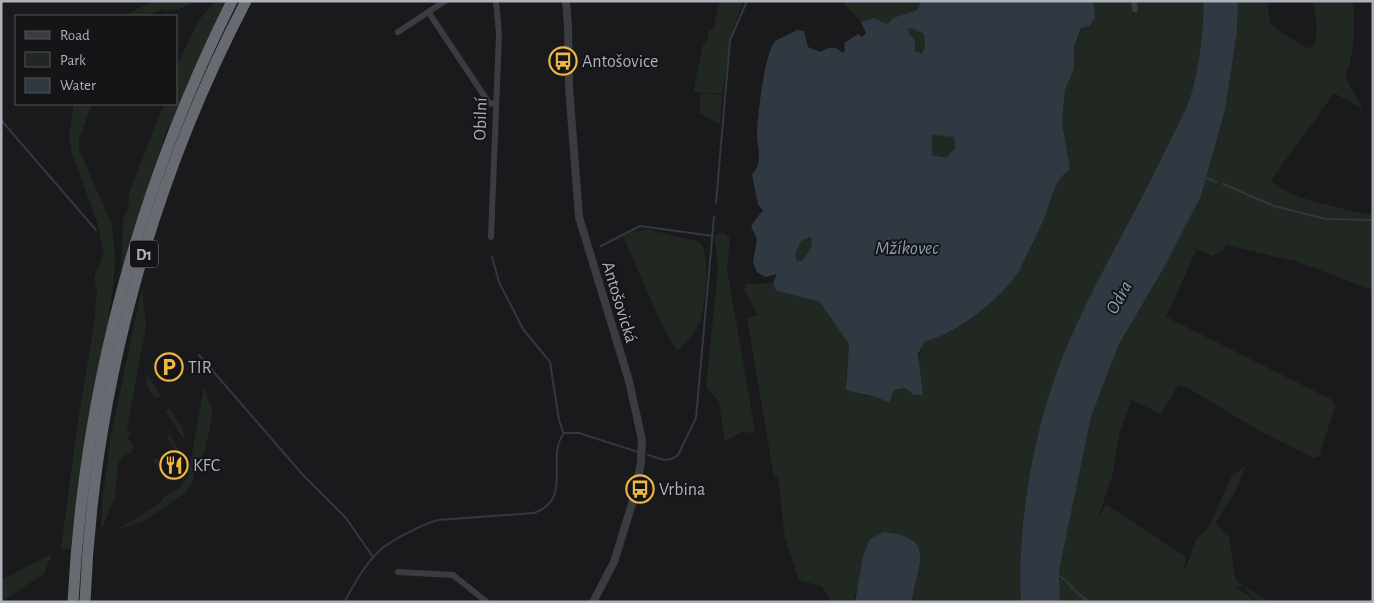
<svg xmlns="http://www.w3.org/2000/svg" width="1374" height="603" viewBox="0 0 1374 603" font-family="'Alegreya Sans',sans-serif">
<rect width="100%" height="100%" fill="#1a1a1d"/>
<g fill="#202821">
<path d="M 154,1 L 197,1 L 181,8 L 164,12 L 163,9 L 147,16 L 122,16 Z"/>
<path d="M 215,1 L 226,1 L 186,87 L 170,127 L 167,129 L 121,277 L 123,219 L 128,209 L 129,193 L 164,104 L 176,104 L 176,67 L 199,20 Z"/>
<path d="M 720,1 L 743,1 L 731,34 L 723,91 L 723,94 L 693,92 L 703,45 L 707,39 L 709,29 L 713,30 Z"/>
<path d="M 845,1 L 921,1 L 917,10 L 893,18 L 887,24 L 874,18 L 861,22 L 845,5 Z"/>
<path d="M 1093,1 L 1203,1 C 1205,24 1198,73 1191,95 C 1184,115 1173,134 1164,153 C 1133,218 1095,280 1067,346 C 1036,418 1016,524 1021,602 L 912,602 C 917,565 938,537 884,532 L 854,596 L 855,602 L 831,602 L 821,586 L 799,580 L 785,538 L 778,477 L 774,477 L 747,318 L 758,315 L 744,290 L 746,284 L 773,283 L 776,291 C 792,293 803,299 819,301 L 849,344 L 846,379 L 863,395 L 879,398 L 889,403 L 894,390 L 906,388 L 914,395 C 918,376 916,358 925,341 C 957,336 997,299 1016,274 C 1028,258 1036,237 1044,219 C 1051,201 1054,180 1070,169 L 1062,122 L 1065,90 L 1074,69 L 1074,47 L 1082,28 L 1090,26 L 1095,17 Z"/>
<path d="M 1238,1 L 1267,1 L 1270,22 L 1275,28 L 1308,49 L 1315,44 C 1317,30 1318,13 1311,1 L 1353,1 C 1355,26 1355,54 1345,77 L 1363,109 L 1334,93 L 1272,179 C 1280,198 1353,211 1373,215 L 1373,290 L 1298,262 L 1226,245 L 1223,250 L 1212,256 L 1197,249 L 1166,317 L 1332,400 L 1335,406 L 1319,456 L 1314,458 L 1260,431 L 1190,389 L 1178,385 L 1161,414 L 1131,400 L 1119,435 L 1113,473 L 1097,521 L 1106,504 L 1187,558 L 1184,565 L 1185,569 L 1196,540 L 1208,528 L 1232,476 L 1245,466 L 1237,489 L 1215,523 L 1229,536 L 1235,577 L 1238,582 L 1269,602 L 1254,599 L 1242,585 L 1235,588 L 1247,594 L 1255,602 L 1060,602 L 1059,571 L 1091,417 L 1118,346 L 1166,264 L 1201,196 L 1225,110 L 1237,32 Z"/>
<path d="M 911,28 L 924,34 L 925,45 L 922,55 L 915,51 L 915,41 L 907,30 Z"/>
<path d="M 700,93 L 722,95 L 720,125 L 700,113 Z"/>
<path d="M 74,104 L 92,104 L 79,139 L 79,149 L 112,225 L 115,258 L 113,289 L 72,549 L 61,549 L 77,427 L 94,324 L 97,292 L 94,277 L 104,253 L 97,222 L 71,150 L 69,136 Z"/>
<path d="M 932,135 L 954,136 L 955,148 L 946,159 L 932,155 Z"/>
<path d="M 646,229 L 700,242 C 711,256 706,307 699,323 C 693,334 686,343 677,351 L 662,325 L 623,236 L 634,231 L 637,232 Z"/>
<path d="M 718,233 L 725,233 L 730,239 L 727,268 L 755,432 L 747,433 L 743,431 L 725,441 L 719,402 L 706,387 L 718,268 L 715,239 Z"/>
<path d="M 810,236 C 814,246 807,254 802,262 L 797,261 L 795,255 L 801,241 Z"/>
<path d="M 142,288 L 146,326 L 127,428 L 131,434 L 127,437 L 134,447 L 131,450 L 132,453 L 123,456 L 118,464 L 115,497 L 101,531 L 102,502 L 111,435 Z"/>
<path d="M 146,374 L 161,396 L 156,399 C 150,391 145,385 146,374 Z"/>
<path d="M 204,387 L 213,412 L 205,450 L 196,463 L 193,481 L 186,492 L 143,522 L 119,529 L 161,502 L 164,497 L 179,488 L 188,476 Z"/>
<path d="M 169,408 L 182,427 L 185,441 L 166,412 Z"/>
<path d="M 169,434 L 184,458 L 183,463 L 167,437 Z"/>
<path d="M 157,458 L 162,464 L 165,462 L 176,478 L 173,481 L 167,480 L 153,460 Z"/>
<path d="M 52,554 L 44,574 L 1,602 L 1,580 Z"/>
</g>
<g fill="#303941" fill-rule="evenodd">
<path d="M 921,1 L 1093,1 L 1095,17 L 1090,26 L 1081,28 L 1074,47 L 1074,69 L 1065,90 L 1062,122 L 1070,169 C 1054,180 1051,201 1044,219 C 1036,236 1028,254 1019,271 C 1003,297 955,336 925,341 L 918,354 L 923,395 L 914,395 L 905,388 L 894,390 L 889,403 L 879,398 L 846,390 L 849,344 L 819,301 C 803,299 792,293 776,291 L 773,283 L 777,274 L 766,277 L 757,272 L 753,262 L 757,239 L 751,226 L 763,210 L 758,205 L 752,174 C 764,163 757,147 757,133 C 758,114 764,55 775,41 L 797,30 L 804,31 L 808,47 L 820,52 C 830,47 834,45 843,53 L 845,50 L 844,43 L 858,34 L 862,37 L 866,33 L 861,22 L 874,18 L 887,24 L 893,18 L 917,10 ZM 911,28 L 924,34 L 925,45 L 922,54 L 915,51 L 915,41 L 907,30 ZM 932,135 L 954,137 L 955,148 L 946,158 L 932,155 ZM 810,237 C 815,245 807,254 802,261 L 797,261 L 795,255 L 801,241 Z"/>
<path d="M 1203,1 L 1238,1 L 1237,32 L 1225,110 L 1201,196 L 1166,264 L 1118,346 L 1091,417 L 1059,571 L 1060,602 L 1021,602 C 1016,524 1036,417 1067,346 C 1095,280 1133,218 1164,153 C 1173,134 1184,115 1191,95 C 1198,73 1205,24 1203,1 Z"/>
<path d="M 884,532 C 938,537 917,565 912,602 L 855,602 L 863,556 L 870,539 Z"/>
</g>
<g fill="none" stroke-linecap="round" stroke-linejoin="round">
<g stroke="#303941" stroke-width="2">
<path d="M 1,120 L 96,230"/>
<path d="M 1204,177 L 1216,182"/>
<path d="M 1223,184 L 1274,206 L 1326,219 L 1373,220"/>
<path d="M 716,203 L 730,40 L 747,1"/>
<path d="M 601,246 L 640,226 L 713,236"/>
<path d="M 492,257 L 499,282 L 523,329 L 550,362 L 559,420 L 563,432"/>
<path d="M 199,355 L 303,475 L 346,518 L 373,557"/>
<path d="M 648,455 L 664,460 L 672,459 L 678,455 L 696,418 L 714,217"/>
<path d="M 1057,574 C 1070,582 1076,595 1090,602"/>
<path d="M 344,602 C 354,585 363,567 377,553 C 387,542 423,524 438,520 L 534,513 C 574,499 545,458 564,433 L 579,433 L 638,452"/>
</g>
<g stroke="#3b3c41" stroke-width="6">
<path d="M 1134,1 L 1135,9"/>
<path d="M 429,13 L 489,103 L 495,104"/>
<path d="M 398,32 L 445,1"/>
<path d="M 491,237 L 499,34 L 496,1"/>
<path d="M 398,572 L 453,575 L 487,602"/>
</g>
<path stroke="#3b3c41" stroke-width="8" d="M 566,1 L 568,25 L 569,87 L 579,217 L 629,381 L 642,440 L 641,463 L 632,504 L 614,562 L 593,602"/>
<g stroke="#686a72" stroke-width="11">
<path d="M 73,602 C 84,392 138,189 232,1"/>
<path d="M 85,602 C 93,394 150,185 246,1"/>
</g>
</g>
<defs>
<g id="bus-ring" transform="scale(1.4375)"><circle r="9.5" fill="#151518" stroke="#edb742" stroke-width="1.5"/><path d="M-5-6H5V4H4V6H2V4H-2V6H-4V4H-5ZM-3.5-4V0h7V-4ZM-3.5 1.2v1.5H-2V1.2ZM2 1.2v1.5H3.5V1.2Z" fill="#edb742"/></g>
<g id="parking-ring" transform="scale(1.4375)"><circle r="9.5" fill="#151518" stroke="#edb742" stroke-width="1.5"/><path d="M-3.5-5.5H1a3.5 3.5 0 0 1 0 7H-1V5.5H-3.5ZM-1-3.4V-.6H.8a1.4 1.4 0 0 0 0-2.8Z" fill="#edb742"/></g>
<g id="restaurant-ring" transform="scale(1.4375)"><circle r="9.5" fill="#151518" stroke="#edb742" stroke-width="1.5"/><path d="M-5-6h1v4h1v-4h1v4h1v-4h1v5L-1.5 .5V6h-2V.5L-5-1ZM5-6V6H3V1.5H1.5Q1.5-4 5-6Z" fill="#edb742"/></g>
</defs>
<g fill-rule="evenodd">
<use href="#bus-ring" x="563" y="61"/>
<use href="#parking-ring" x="169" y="367"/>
<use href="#restaurant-ring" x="174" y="465"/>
<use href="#bus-ring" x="640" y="489"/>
</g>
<g text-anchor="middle" stroke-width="4" stroke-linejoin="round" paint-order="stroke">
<rect fill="#151518" stroke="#7f828a" stroke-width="1" x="130" y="240.5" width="28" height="27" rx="4"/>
<g font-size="16" font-weight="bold" fill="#adb1bb">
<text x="144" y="260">D1</text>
</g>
<g font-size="18" fill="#adb1bb" stroke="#151518" text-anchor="start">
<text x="582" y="67">Antošovice</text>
<text x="188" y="373">TIR</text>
<text x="193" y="471">KFC</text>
<text x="659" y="495">Vrbina</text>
</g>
<g font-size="18" fill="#adb1bb" stroke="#151518">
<text transform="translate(480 119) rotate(-88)" y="6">Obilní</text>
<text transform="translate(620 302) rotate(73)" y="6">Antošovická</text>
</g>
<g font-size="19" font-style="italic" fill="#869eb5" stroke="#151518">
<text x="907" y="254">Mžíkovec</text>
<text transform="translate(1118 297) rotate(-61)" y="7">Odra</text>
</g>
</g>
<rect width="1374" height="603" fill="none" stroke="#adb1bb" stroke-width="5"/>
<rect x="15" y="15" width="162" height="90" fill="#151518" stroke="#525359"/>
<rect x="25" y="31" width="25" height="8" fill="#3b3c41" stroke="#525359"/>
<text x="60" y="40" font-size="15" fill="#adb1bb">Road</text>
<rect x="25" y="52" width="25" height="15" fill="#202821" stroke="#525359"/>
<text x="60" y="65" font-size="15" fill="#adb1bb">Park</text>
<rect x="25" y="78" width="25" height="15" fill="#303941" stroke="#525359"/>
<text x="60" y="90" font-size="15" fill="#adb1bb">Water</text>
</svg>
